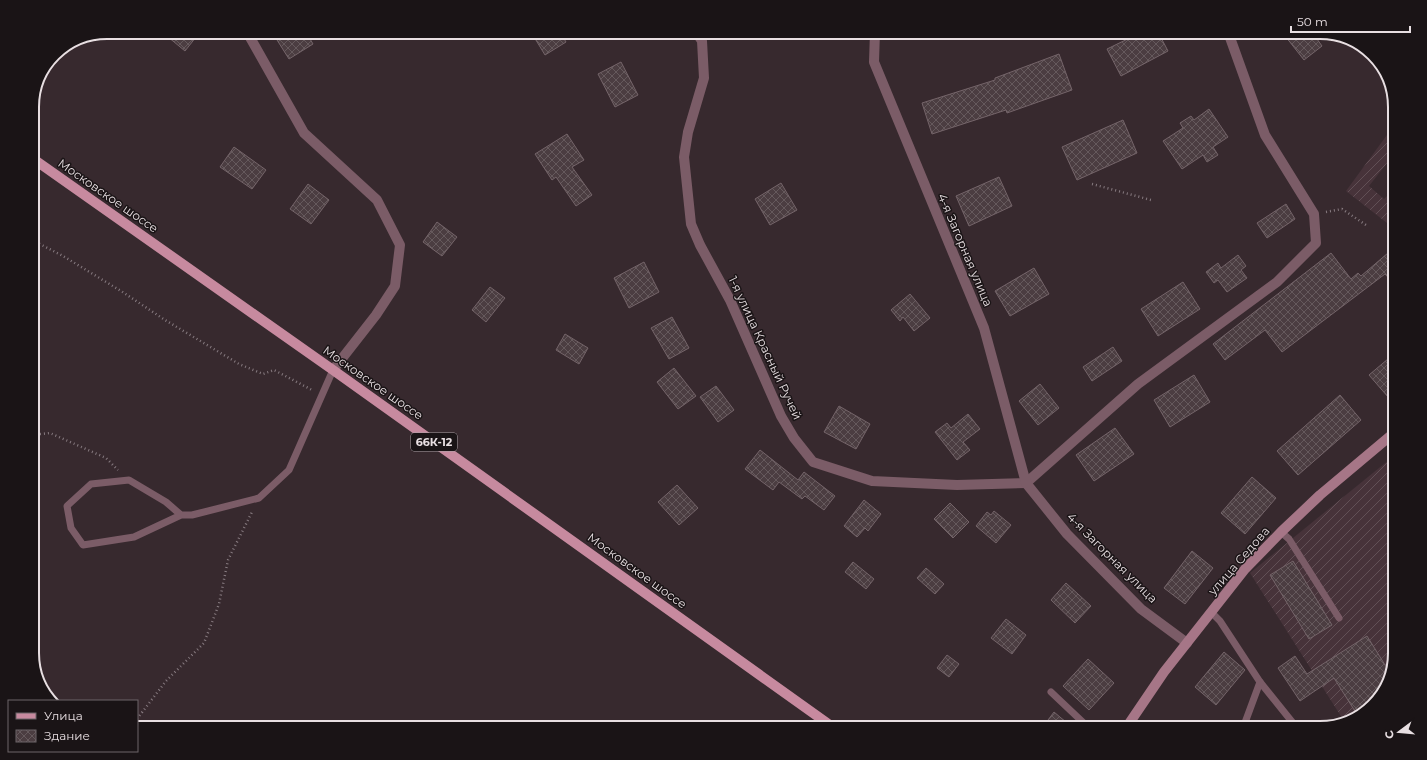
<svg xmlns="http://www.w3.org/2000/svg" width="1427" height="760" viewBox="0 0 1427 760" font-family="Montserrat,sans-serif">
<defs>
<pattern id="industrial-furrows" width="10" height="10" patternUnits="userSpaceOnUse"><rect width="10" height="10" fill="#47333a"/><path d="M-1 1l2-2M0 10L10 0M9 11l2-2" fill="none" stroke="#625056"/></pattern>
<pattern id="building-cross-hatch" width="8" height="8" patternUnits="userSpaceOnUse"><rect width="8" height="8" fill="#4b3d41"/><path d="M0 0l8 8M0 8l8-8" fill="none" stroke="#65595c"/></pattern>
</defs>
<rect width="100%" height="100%" fill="#37292e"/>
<g fill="url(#industrial-furrows)">
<path d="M 1395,124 L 1395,153 L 1369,186 L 1384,199 L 1395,188 L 1395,215 L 1387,223 L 1346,191 Z"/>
<path d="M 1395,455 L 1395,653 L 1387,686 L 1361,715 L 1344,721 L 1250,573 Z"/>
</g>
<g fill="url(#building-cross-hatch)" stroke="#746469">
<path d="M 162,32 L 200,32 L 185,51 Z"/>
<path d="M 272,32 L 306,32 L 313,44 L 289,59 Z"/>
<path d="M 531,32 L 560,32 L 566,42 L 545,55 Z"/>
<path d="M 1142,32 L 1158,32 L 1168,51 L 1121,76 L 1107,49 Z"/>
<path d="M 1282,32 L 1312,32 L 1322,46 L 1304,60 Z"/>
<path d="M 1059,54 L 1072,90 L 1007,113 L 1006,110 L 932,134 L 922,103 L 995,80 L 995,78 Z"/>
<path d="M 621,62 L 638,95 L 615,107 L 598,74 Z"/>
<path d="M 1209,109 L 1228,137 L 1213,147 L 1218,155 L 1207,162 L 1203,155 L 1182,169 L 1163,141 L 1183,128 L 1180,123 L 1191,116 L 1194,120 Z"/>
<path d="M 1123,120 L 1137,153 L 1077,180 L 1062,147 Z"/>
<path d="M 567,134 L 584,160 L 572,167 L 592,195 L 576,206 L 556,177 L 552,180 L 535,154 Z"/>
<path d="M 234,147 L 266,170 L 252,189 L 220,167 Z"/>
<path d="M 999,177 L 1012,206 L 969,226 L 956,196 Z"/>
<path d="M 781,183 L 797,210 L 770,225 L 755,199 Z"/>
<path d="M 308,184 L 329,200 L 311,224 L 290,209 Z"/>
<path d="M 1286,204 L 1295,219 L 1267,238 L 1257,223 Z"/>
<path d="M 437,222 L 457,237 L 442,256 L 423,242 Z"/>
<path d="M 1395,247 L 1395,285 L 1385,274 L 1282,352 L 1265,330 L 1225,360 L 1213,344 L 1331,253 L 1351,279 L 1358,273 L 1361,276 Z"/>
<path d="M 1238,255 L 1246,266 L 1241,270 L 1247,278 L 1227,292 L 1218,280 L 1214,283 L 1206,272 L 1218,263 L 1221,268 Z"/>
<path d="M 644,262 L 659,292 L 629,308 L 614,278 Z"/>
<path d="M 1034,268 L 1049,294 L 1010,316 L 995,291 Z"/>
<path d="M 1183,282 L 1200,309 L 1158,336 L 1141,309 Z"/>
<path d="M 490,287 L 505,298 L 486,322 L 472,310 Z"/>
<path d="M 910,294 L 930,318 L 914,331 L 903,317 L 900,321 L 891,310 Z"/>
<path d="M 672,317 L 689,348 L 669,359 L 651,328 Z"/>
<path d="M 565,334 L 588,348 L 579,364 L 556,350 Z"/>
<path d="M 1113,347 L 1122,361 L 1092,381 L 1083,367 Z"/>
<path d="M 1395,353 L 1395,405 L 1369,375 Z"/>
<path d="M 674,368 L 696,396 L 678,409 L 657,382 Z"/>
<path d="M 1194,375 L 1210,402 L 1170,427 L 1154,400 Z"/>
<path d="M 1040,384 L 1059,408 L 1038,425 L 1019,401 Z"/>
<path d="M 716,386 L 734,410 L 718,422 L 700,397 Z"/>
<path d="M 1340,395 L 1361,420 L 1298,475 L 1277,451 Z"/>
<path d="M 839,406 L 870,424 L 856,449 L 824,432 Z"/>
<path d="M 968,414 L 980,429 L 963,442 L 970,450 L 957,460 L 935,432 L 947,423 L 951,428 Z"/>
<path d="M 1115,428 L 1134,454 L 1094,481 L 1076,455 Z"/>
<path d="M 760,450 L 798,480 L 804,472 L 835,496 L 824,510 L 805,496 L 802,499 L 779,482 L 773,490 L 745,469 Z"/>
<path d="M 1252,477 L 1276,498 L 1245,534 L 1221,513 Z"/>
<path d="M 677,485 L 698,508 L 679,525 L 658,502 Z"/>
<path d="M 864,500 L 881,514 L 868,531 L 865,528 L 857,537 L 844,526 Z"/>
<path d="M 950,503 L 969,522 L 953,538 L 934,519 Z"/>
<path d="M 994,511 L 1011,525 L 996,543 L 976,526 L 987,512 L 991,515 Z"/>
<path d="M 1192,551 L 1213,568 L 1185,604 L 1164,588 Z"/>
<path d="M 1293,561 L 1332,625 L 1309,639 L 1270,575 Z"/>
<path d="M 853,562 L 874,579 L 866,589 L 845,572 Z"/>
<path d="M 926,568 L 944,584 L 935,594 L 917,578 Z"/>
<path d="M 1066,583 L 1091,606 L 1075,623 L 1051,600 Z"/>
<path d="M 1006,619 L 1026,635 L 1012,654 L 991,638 Z"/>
<path d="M 1367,636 L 1390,673 L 1387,686 L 1361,715 L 1358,716 L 1334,678 L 1300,701 L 1278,668 L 1295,656 L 1307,674 Z"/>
<path d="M 1224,652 L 1245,670 L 1216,705 L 1195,687 Z"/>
<path d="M 947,655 L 959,664 L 949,677 L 937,668 Z"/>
<path d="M 1088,659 L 1114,683 L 1089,710 L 1063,686 Z"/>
<path d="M 1054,712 L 1073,728 L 1042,728 Z"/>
</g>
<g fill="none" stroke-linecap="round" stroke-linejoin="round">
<g stroke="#877b80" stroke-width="2.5" stroke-dasharray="1 3" stroke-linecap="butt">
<path d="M 1092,184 L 1151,200"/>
<path d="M 1326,212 L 1342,209 L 1366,225"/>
<path d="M 32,240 L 63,256 L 121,291 L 165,320 L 239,364 L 263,374 L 274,370 L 312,390"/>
<path d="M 32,435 L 50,433 L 106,458 L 118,470"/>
<path d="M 137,719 L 166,681 L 204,643 L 219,604 L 228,560 L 252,512"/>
</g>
<g stroke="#7b5c67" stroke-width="7">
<path d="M 181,515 L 166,502 L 129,480 L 91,484 L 67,506 L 71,528 L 83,545 L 134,537 L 181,515 L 192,515 L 259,498 L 289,470 L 333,370"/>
<path d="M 1281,532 L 1289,539 L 1339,618"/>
<path d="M 1211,612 L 1220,621 L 1260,682 L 1297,728"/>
<path d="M 1051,692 L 1089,728"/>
<path d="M 1243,728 L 1260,682"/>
</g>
<g stroke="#7b5c67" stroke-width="10">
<path d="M 247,32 L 304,133 L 377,200 L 400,245 L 395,286 L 376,315 L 333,370"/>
<path d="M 696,32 L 702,41 L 704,78 L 688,132 L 684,157 L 691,224 L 700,245 L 730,300 L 781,416 L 794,438 L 813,462 L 872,481 L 957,485 L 1026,483 L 1138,384 L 1277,282 L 1316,243 L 1314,214 L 1265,135 L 1228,32"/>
<path d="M 875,32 L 874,62 L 984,328 L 1026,483 L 1067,534 L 1141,609 L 1187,643"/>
</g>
<path stroke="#a67687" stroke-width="10" d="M 1126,728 L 1164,672 L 1245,569 L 1281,532 L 1320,495 L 1395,432"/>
<path stroke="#c78a9f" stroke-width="10" d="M 32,158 L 333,370 L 834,728"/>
</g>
<g text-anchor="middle" stroke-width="3" stroke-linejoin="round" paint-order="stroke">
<rect fill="#1a1416" stroke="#aaa2a5" stroke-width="1" x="411" y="433" width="46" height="18" rx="3"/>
<g font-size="11" font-weight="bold" fill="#e8dfe2">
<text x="434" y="446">66К-12</text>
</g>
<g font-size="12" fill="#e8dfe2" stroke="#1a1416">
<text transform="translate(108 196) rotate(35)" y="4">Московское шоссе</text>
<text transform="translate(965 250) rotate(67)" y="4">4-я Загорная улица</text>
<text transform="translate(765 348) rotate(65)" y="4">1-я улица Красный Ручей</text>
<text transform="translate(373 383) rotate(35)" y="4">Московское шоссе</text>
<text transform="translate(1112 558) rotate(45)" y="4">4-я Загорная улица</text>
<text transform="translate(1239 561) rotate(-49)" y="4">улица Седова</text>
<text transform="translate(637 571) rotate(36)" y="4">Московское шоссе</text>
</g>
</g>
<path d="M0 0H1427V760H0ZM107 39H1320A68 68 0 0 1 1388 107V653A68 68 0 0 1 1320 721H107A68 68 0 0 1 39 653V107A68 68 0 0 1 107 39Z" fill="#1a1416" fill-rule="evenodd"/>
<path fill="none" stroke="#e8dfe2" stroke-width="2" d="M107 39H1320A68 68 0 0 1 1388 107V653A68 68 0 0 1 1320 721H107A68 68 0 0 1 39 653V107A68 68 0 0 1 107 39Z"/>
<rect x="8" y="700" width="130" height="52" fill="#1a1416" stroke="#6c6568"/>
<rect x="16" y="713" width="20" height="6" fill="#c78a9f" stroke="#6c6568"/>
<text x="44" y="720" font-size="12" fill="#e8dfe2">Улица</text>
<rect x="16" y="730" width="20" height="12" fill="url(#building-cross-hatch)" stroke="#6c6568"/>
<text x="44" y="740" font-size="12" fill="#e8dfe2">Здание</text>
<g transform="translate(1399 732) rotate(254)" stroke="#1a1416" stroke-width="3" paint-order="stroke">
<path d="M0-3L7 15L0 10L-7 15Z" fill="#e8dfe2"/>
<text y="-6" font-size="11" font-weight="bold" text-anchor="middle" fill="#e8dfe2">С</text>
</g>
<path d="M1291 26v6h119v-6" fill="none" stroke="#e8dfe2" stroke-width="2"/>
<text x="1297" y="26" font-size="12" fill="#e8dfe2" stroke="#1a1416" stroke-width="3" paint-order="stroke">50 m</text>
</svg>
